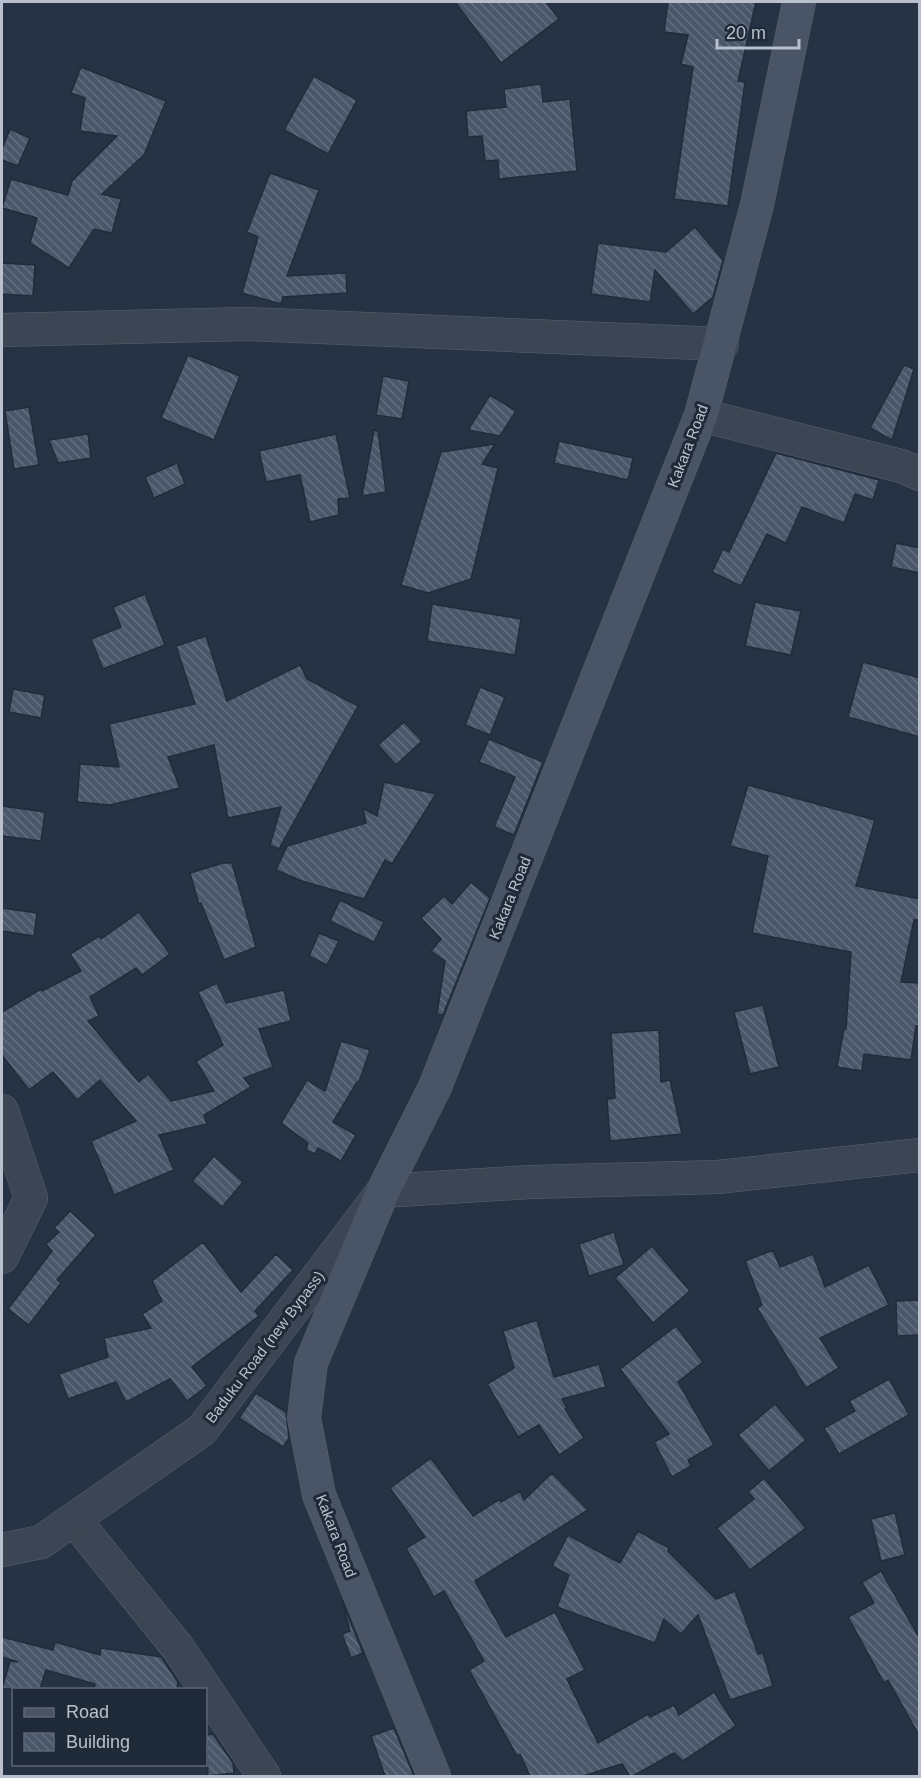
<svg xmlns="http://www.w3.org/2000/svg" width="921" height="1778" viewBox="0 0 921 1778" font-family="Helvetica,sans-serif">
<defs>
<pattern id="building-back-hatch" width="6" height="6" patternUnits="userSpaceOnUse" patternTransform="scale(1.5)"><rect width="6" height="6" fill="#4a576a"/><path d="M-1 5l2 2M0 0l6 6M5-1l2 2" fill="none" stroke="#626d7e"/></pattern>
</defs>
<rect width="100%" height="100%" fill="#263344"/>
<g fill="url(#building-back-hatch)" stroke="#212c3b" stroke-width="1.5">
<path d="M 455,2 L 546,2 L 559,19 L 501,63 Z"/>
<path d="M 668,2 L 756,2 L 738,81 L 745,82 L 728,206 L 674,199 L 693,67 L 681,64 L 688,35 L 664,32 Z"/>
<path d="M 81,67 L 166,101 L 144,155 L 102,194 L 121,199 L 112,233 L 94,229 L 69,268 L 30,243 L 37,218 L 2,208 L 11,179 L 68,195 L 72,181 L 117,136 L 80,131 L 85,98 L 71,93 Z"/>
<path d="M 314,76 L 357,100 L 328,154 L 284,130 Z"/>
<path d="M 541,84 L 543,102 L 570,99 L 577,171 L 499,179 L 498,160 L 485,161 L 482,136 L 468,137 L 466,111 L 506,107 L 504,89 Z"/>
<path d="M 10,129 L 30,138 L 18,166 L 2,160 L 2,149 Z"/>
<path d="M 270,173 L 319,190 L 287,276 L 346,273 L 347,293 L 283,297 L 281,304 L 242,293 L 258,237 L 247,232 Z"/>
<path d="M 695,227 L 723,260 L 713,297 L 693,314 L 655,270 L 650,302 L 591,294 L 598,243 L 666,252 Z"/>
<path d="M 2,263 L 35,265 L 33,296 L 2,294 Z"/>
<path d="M 188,355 L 240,376 L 214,440 L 161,418 Z"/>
<path d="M 904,365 L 914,369 L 892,440 L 870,428 Z"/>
<path d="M 383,376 L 409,381 L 402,419 L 376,415 Z"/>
<path d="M 490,395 L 516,411 L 500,436 L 468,430 Z"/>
<path d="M 29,407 L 39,465 L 14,469 L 5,411 Z"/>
<path d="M 374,430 L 378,431 L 386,492 L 362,496 Z"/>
<path d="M 88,434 L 91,458 L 58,463 L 49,440 Z"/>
<path d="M 336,434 L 350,498 L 338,499 L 339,515 L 310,522 L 300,475 L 266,482 L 259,451 Z"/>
<path d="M 559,441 L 633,458 L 628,480 L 554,463 Z"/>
<path d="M 495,444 L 482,464 L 498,468 L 471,579 L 428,593 L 401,585 L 441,452 Z"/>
<path d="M 776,453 L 879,480 L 873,500 L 855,494 L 844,523 L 802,507 L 786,543 L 767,534 L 741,586 L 712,572 L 723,549 L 729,552 Z"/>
<path d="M 177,463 L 185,484 L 154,498 L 145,477 Z"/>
<path d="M 896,543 L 920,548 L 920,573 L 891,567 Z"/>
<path d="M 145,594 L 165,645 L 103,669 L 91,639 L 121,627 L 113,607 Z"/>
<path d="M 755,602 L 801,611 L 791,655 L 745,646 Z"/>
<path d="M 432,604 L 521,619 L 515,655 L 427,641 Z"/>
<path d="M 206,636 L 227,701 L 300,665 L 307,679 L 358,706 L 279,849 L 270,845 L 281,807 L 228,818 L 214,745 L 168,757 L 180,788 L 110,805 L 77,802 L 80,764 L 119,767 L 109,724 L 195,704 L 176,646 Z"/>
<path d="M 863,662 L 920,678 L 920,737 L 848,717 Z"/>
<path d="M 480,687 L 505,697 L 490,735 L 465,725 Z"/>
<path d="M 13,689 L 45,695 L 41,718 L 9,712 Z"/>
<path d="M 404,722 L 422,741 L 396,765 L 378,745 Z"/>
<path d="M 489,739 L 543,762 L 514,835 L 494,827 L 515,777 L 479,762 Z"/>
<path d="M 384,782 L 436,794 L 392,864 L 385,860 L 364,899 L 302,881 L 276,870 L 287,846 L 366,823 L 363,808 L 377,816 Z"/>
<path d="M 748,785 L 875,820 L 856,886 L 920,899 L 920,920 L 914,920 L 901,982 L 920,983 L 920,1026 L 916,1026 L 911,1060 L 864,1054 L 862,1071 L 837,1067 L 844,1029 L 846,1029 L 851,952 L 752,933 L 768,856 L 730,846 Z"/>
<path d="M 2,806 L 45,812 L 41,841 L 2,836 Z"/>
<path d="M 223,863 L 232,863 L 256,947 L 224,960 L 201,903 L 199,904 L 190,873 Z"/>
<path d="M 471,882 L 490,898 L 443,1015 L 437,1014 L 445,961 L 431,951 L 441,939 L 421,918 L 444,896 L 452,904 Z"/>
<path d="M 340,900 L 384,922 L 374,942 L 330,921 Z"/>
<path d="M 2,908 L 37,913 L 34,936 L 2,931 Z"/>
<path d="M 139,912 L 170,954 L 142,975 L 136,968 L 90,997 L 99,1016 L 88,1021 L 139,1082 L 148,1074 L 171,1101 L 214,1091 L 196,1061 L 223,1045 L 198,992 L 217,983 L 226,1003 L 284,990 L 291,1021 L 259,1029 L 273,1067 L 244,1078 L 251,1087 L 204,1115 L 207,1124 L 159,1135 L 174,1170 L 114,1195 L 91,1141 L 136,1121 L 100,1080 L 77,1100 L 53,1072 L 29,1090 L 2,1055 L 2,1012 L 41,989 L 42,991 L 81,971 L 70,954 L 99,936 L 101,939 Z"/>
<path d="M 319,933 L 339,941 L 327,965 L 309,956 Z"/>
<path d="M 763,1005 L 779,1067 L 750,1074 L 734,1012 Z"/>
<path d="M 659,1030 L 661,1082 L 670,1080 L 682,1134 L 610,1141 L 607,1099 L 615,1098 L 611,1033 Z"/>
<path d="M 341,1041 L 370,1050 L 359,1082 L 357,1082 L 333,1122 L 356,1135 L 341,1161 L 318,1148 L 315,1154 L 306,1150 L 308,1143 L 281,1123 L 307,1080 L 325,1091 Z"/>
<path d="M 214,1156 L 243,1182 L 222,1207 L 192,1181 Z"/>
<path d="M 70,1211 L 96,1235 L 57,1280 L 61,1283 L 29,1325 L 8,1309 L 52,1251 L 46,1244 L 59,1232 L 54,1228 Z"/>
<path d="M 614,1232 L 624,1265 L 589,1276 L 579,1244 Z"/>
<path d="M 203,1242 L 241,1292 L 276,1254 L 293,1270 L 255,1311 L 259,1316 L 192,1367 L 207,1386 L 187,1401 L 170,1379 L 126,1402 L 116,1382 L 68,1399 L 59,1374 L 108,1357 L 104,1338 L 151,1328 L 142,1314 L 162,1301 L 152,1281 Z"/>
<path d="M 652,1246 L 690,1291 L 653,1323 L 615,1278 Z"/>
<path d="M 773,1250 L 780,1267 L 813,1254 L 825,1287 L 869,1265 L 889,1305 L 820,1338 L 839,1368 L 806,1388 L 757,1308 L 762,1305 L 745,1261 Z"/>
<path d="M 920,1300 L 920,1335 L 897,1336 L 896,1301 Z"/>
<path d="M 537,1320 L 554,1377 L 599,1364 L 606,1387 L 562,1399 L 567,1408 L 565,1409 L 584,1438 L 559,1455 L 539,1425 L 518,1437 L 487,1384 L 514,1368 L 503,1331 Z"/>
<path d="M 676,1326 L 703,1362 L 678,1382 L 714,1445 L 688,1460 L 691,1466 L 672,1477 L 654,1442 L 669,1434 L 620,1369 Z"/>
<path d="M 889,1379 L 909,1415 L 839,1454 L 824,1428 L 855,1411 L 849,1401 Z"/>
<path d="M 256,1393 L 286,1412 L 289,1438 L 283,1447 L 239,1418 Z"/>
<path d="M 775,1404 L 806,1440 L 769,1471 L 738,1435 Z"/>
<path d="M 431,1458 L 473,1516 L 500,1499 L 501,1502 L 520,1491 L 524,1500 L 552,1473 L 588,1510 L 475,1581 L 506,1637 L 555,1612 L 585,1670 L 567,1679 L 598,1743 L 648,1714 L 650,1717 L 674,1705 L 679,1715 L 714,1692 L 736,1726 L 683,1761 L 674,1753 L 633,1776 L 630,1776 L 622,1764 L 583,1776 L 530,1776 L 520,1754 L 517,1756 L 469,1670 L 484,1661 L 444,1591 L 434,1597 L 406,1548 L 425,1537 L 390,1488 Z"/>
<path d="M 764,1478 L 806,1528 L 750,1570 L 717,1528 L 754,1499 L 748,1492 Z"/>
<path d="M 895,1513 L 905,1555 L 881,1561 L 871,1519 Z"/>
<path d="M 638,1531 L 669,1548 L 668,1551 L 716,1599 L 735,1591 L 758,1654 L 763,1653 L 773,1686 L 730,1700 L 698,1615 L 681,1634 L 664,1619 L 655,1643 L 557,1607 L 569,1575 L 552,1566 L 568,1535 L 620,1563 Z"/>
<path d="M 881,1571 L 920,1639 L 920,1737 L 888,1680 L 884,1683 L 848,1617 L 874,1603 L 862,1582 Z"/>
<path d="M 342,1601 L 363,1653 L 351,1658 L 342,1634 L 350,1631 Z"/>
<path d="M 2,1637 L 53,1650 L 55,1642 L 100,1655 L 101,1648 L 161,1657 L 178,1682 L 177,1689 L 94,1689 L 95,1684 L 46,1670 L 40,1689 L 2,1689 L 10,1661 L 18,1662 L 2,1657 Z"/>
<path d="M 394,1728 L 414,1776 L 385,1776 L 371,1736 Z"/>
<path d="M 213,1734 L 233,1763 L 234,1773 L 208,1776 L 206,1735 Z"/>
</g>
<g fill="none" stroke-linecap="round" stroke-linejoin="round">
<g stroke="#596371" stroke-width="34">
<g id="street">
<path d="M 2,330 L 247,324 L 722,344"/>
<path d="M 701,415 L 901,466 L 920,474"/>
<path d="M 2,1111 L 31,1198 L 2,1257"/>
<path d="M 74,1519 L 178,1648 L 264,1776"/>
<path d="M 2,1550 L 41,1542 L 202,1430 L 383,1191 L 531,1182 L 718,1177 L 920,1155"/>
</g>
</g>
<g stroke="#596371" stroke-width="34">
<path id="secondary" d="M 434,1776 L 319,1495 L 304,1418 L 311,1363 L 383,1191 L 435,1087 L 701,415 L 757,205 L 799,2"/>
</g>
<use href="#street" stroke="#3b4553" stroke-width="33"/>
<use href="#secondary" stroke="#495466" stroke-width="33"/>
</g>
<g text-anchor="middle" stroke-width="6" stroke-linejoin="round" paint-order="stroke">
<g font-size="15" fill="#b8c0cd" stroke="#1f2a39">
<text transform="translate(688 446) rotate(-69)" y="5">Kakara Road</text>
<text transform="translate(510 898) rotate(-68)" y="5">Kakara Road</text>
<text transform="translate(265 1347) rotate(-53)" y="5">Baduku Road (new Bypass)</text>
<text transform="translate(336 1536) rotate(69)" y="5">Kakara Road</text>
</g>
</g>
<rect width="921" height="1778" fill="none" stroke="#b8c0cd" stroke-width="6"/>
<rect x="12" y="1688" width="195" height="78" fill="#1f2a39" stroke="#5c6674" stroke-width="1.5"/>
<rect x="24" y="1708" width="30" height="9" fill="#495466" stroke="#5c6674" stroke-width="1.5"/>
<text x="66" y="1718" font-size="18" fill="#b8c0cd">Road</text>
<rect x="24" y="1733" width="30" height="18" fill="url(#building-back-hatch)" stroke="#5c6674" stroke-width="1.5"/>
<text x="66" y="1748" font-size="18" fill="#b8c0cd">Building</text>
<path d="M717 39v9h82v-9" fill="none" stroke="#b8c0cd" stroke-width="3"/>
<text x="726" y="39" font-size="18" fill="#b8c0cd" stroke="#1f2a39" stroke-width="4.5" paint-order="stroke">20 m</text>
</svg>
